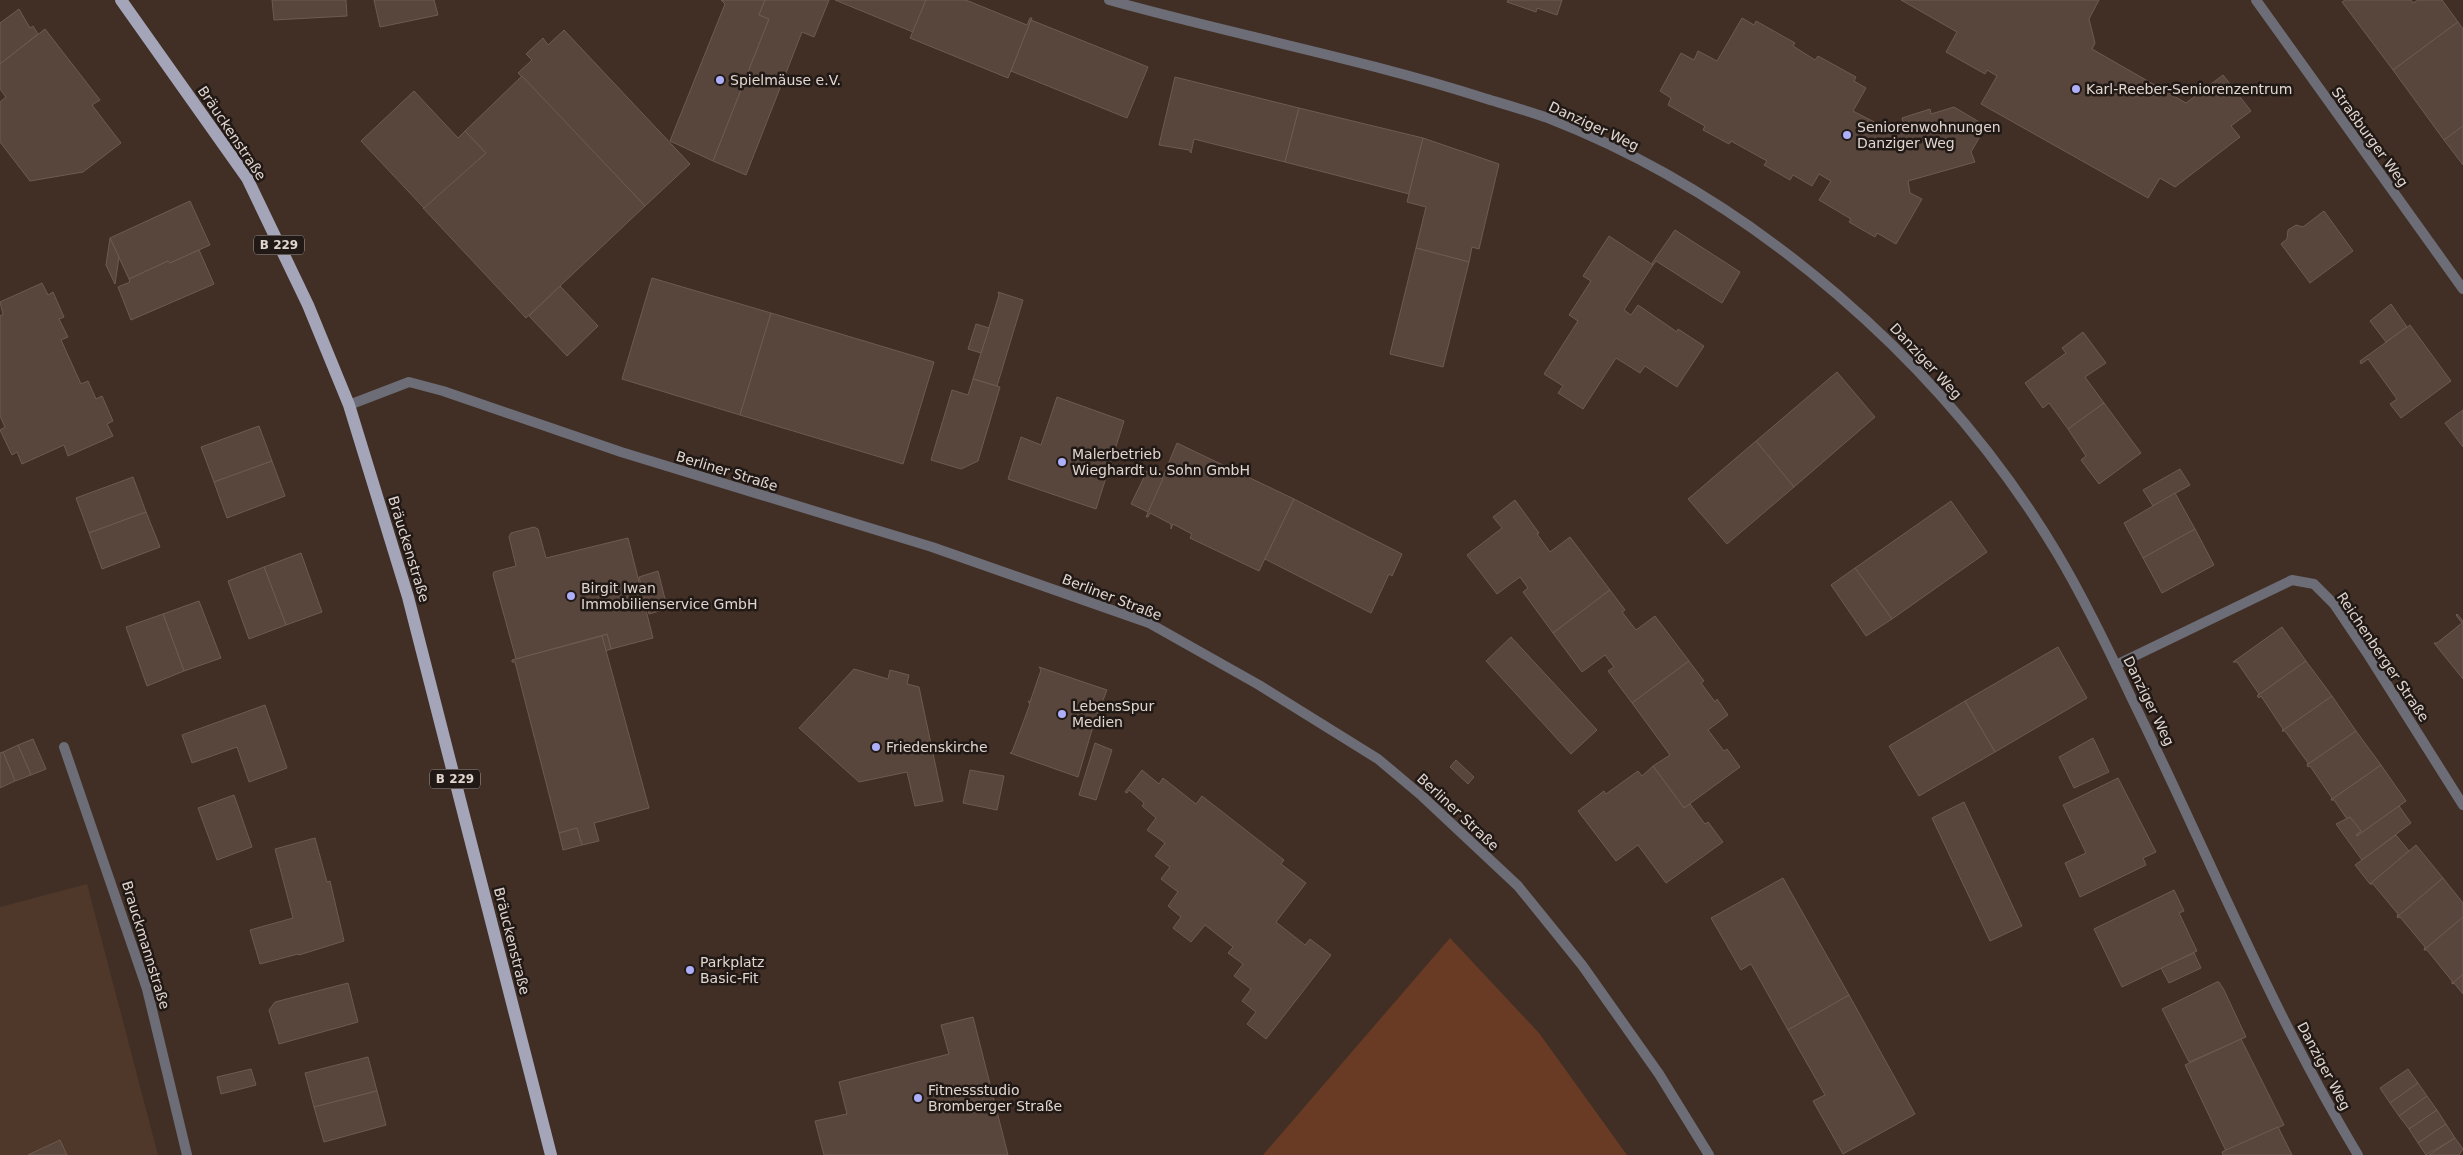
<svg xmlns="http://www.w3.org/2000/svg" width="2463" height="1155" viewBox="0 0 2463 1155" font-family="'DejaVu Sans',sans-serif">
<rect width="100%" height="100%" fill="#412f26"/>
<path fill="#4f372a" d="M 87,884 L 158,1155 L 0,1155 L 0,907 Z"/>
<path fill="#693b25" d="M 1450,938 L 1539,1033 L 1627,1155 L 1263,1155 Z"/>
<g fill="#58453b" stroke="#6e5a50">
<path d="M 272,0 L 346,0 L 347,16 L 274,20 Z"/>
<path d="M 374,0 L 434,0 L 438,15 L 380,27 Z"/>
<path d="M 721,0 L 765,0 L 759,15 L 769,19 L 713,161 L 670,141 L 725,4 Z"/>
<path d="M 765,0 L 829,0 L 814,37 L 802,32 L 746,175 L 713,161 L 769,19 L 759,15 Z"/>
<path d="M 835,0 L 926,0 L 913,32 Z"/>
<path d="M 926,0 L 966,0 L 1027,25 L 1030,18 L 1032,18 L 1008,78 L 910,38 Z"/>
<path d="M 1508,0 L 1562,0 L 1557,15 L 1537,8 L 1536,12 L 1507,2 Z"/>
<path d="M 1901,0 L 2099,0 L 2089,19 L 2095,43 L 2092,49 L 2186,103 L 2223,75 L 2251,111 L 2231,126 L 2240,137 L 2175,187 L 2160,178 L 2148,198 L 1981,104 L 1997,76 L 1987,70 L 1985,74 L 1946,52 L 1957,32 Z"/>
<path d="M 2345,0 L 2411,0 L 2413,3 L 2418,0 L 2442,0 L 2458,22 L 2393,70 L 2342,2 Z"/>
<path d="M 19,9 L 30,28 L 33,26 L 38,34 L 0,64 L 0,23 Z"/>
<path d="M 1742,18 L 1754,25 L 1756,21 L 1795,43 L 1793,46 L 1815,60 L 1818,56 L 1856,77 L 1854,81 L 1866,88 L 1853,111 L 1884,127 L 1903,122 L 1902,118 L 1930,109 L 1931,114 L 1954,107 L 1986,126 L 1971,152 L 1975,162 L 1908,181 L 1910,193 L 1922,199 L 1896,244 L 1877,233 L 1875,237 L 1849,222 L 1851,219 L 1819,200 L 1831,181 L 1819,174 L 1812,186 L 1793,175 L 1790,180 L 1764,165 L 1767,161 L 1731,141 L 1729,144 L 1703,130 L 1705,126 L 1668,105 L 1671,98 L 1660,91 L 1681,53 L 1694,60 L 1698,51 L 1717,61 Z"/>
<path d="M 1031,20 L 1148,67 L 1127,118 L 1011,71 Z"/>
<path d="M 2458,22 L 2463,29 L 2463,126 L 2444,140 L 2393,70 Z"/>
<path d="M 45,29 L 100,100 L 92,105 L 121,143 L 83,172 L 30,181 L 0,142 L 0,102 L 6,97 L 0,89 L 0,64 Z"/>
<path d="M 564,30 L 690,164 L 645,206 L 518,73 L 532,60 L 526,54 L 543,38 L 548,45 Z"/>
<path d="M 522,76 L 645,206 L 526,318 L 423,208 L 486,153 L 465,131 Z"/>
<path d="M 1175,77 L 1299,108 L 1285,162 L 1194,139 L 1191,153 L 1189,150 L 1159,145 Z"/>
<path d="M 414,91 L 458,138 L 465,131 L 486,153 L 424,208 L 361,141 Z"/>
<path d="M 1299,108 L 1423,138 L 1409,194 L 1285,162 Z"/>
<path d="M 2463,126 L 2463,165 L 2444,140 Z"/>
<path d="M 1423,138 L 1499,164 L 1479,249 L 1472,247 L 1469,262 L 1416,248 L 1426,207 L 1407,202 Z"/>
<path d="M 190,201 L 210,245 L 170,263 L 168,261 L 129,279 L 110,238 Z"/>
<path d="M 2324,211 L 2353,251 L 2310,283 L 2281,244 L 2287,239 L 2288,230 L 2296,225 L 2303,227 Z"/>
<path d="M 1675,230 L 1740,272 L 1722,303 L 1656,261 L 1653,265 L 1652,263 Z"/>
<path d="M 1609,236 L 1653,265 L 1624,310 L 1631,315 L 1638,305 L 1677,332 L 1678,329 L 1704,346 L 1677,387 L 1645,366 L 1640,373 L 1616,358 L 1583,409 L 1558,393 L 1563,386 L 1544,374 L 1578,321 L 1569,315 L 1591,281 L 1583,276 Z"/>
<path d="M 110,238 L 119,257 L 115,284 L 106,265 Z"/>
<path d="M 1416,248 L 1469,262 L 1443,367 L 1390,354 Z"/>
<path d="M 199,250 L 214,284 L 131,320 L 118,287 L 130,282 L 129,279 L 168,261 L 170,263 Z"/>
<path d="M 652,278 L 771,313 L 740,415 L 622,379 Z"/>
<path d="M 42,283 L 48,295 L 53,292 L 64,317 L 59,319 L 68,337 L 61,340 L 81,384 L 88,381 L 96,399 L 102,396 L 113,421 L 107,424 L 113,436 L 68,456 L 64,445 L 22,464 L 17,452 L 12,455 L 0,430 L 5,427 L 0,416 L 0,316 L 3,314 L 0,302 Z"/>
<path d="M 560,286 L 598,326 L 567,356 L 529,316 Z"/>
<path d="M 998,292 L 1023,300 L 997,386 L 973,379 L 999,295 Z"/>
<path d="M 2391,304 L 2407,327 L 2386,342 L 2370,321 Z"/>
<path d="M 771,313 L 934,362 L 903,464 L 740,415 Z"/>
<path d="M 976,324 L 989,328 L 981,353 L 968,349 Z"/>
<path d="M 2410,325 L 2451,381 L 2401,418 L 2390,404 L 2397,399 L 2368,359 L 2361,364 L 2360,361 Z"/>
<path d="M 2083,332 L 2106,363 L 2085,377 L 2104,403 L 2068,429 L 2049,403 L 2043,408 L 2025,383 L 2066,353 L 2062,348 Z"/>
<path d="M 1837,372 L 1875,417 L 1794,487 L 1756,441 Z"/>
<path d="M 973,379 L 1000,387 L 978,461 L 961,469 L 931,460 L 952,390 L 968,395 Z"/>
<path d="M 1057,397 L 1124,421 L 1096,509 L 1008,479 L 1021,437 L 1041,445 Z"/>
<path d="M 2104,403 L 2141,453 L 2099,484 L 2081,460 L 2086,456 L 2068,429 Z"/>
<path d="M 2463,410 L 2463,447 L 2445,423 Z"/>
<path d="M 259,426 L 272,461 L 214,482 L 201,447 Z"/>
<path d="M 1756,441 L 1794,487 L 1727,544 L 1688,499 Z"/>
<path d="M 1177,443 L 1294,499 L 1259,571 L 1190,538 L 1192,534 L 1173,524 L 1171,529 L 1171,524 L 1150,513 L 1148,517 L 1146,517 Z"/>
<path d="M 272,461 L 285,496 L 227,518 L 214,482 Z"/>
<path d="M 2180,469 L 2190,485 L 2153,506 L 2143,490 Z"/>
<path d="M 1147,471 L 1163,479 L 1148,512 L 1131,504 Z"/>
<path d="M 133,477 L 146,512 L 89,533 L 76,498 Z"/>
<path d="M 2175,493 L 2195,529 L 2143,558 L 2124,523 Z"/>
<path d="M 1294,499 L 1402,554 L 1392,576 L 1389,574 L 1371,613 L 1265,559 Z"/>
<path d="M 1515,500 L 1539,533 L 1537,534 L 1550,552 L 1570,537 L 1610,590 L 1553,633 L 1523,592 L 1528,588 L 1520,577 L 1497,594 L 1467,555 L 1502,528 L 1493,517 Z"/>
<path d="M 1951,501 L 1987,552 L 1892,619 L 1855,568 Z"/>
<path d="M 146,512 L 160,547 L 102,569 L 89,533 Z"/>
<path d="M 534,527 L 538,529 L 546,558 L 628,538 L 653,638 L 611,649 L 607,634 L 516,659 L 493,575 L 494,572 L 516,566 L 509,537 L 511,533 Z"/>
<path d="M 2195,529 L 2214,565 L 2162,593 L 2143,558 Z"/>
<path d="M 301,553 L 322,612 L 286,625 L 264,567 Z"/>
<path d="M 264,567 L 286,625 L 249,639 L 228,581 Z"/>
<path d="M 1855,568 L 1892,619 L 1866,636 L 1831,585 Z"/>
<path d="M 658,571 L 667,607 L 666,609 L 649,614 L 639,577 Z"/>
<path d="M 1610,590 L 1625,610 L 1622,612 L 1636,630 L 1655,616 L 1689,661 L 1632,703 L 1608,671 L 1614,667 L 1605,655 L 1582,672 L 1553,633 Z"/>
<path d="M 199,601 L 221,658 L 184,671 L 163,614 Z"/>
<path d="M 163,614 L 184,671 L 147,686 L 126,627 Z"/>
<path d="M 2457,614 L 2463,621 L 2463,679 L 2434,643 L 2437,643 L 2462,623 L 2456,615 Z"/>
<path d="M 2282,627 L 2306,661 L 2257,696 L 2259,694 L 2237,662 L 2233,662 Z"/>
<path d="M 607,634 L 611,649 L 606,651 L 602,636 Z"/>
<path d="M 602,636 L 649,808 L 594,823 L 599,841 L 582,845 L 577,828 L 559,833 L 515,662 L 512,662 L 512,660 Z"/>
<path d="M 1511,637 L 1597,730 L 1571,754 L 1486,661 Z"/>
<path d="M 2058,647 L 2087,698 L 1995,752 L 1965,701 Z"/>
<path d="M 1689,661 L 1704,681 L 1701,683 L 1715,702 L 1717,699 L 1728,715 L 1708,730 L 1724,751 L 1727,749 L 1740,767 L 1684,808 L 1653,766 L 1670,755 L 1632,703 Z"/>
<path d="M 2306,661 L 2332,696 L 2282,731 L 2283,729 L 2261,696 L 2259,698 L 2257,696 Z"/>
<path d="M 1039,667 L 1107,690 L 1094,723 L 1078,777 L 1010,753 L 1012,752 L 1030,704 L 1028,701 L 1030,702 L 1041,670 Z"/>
<path d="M 854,669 L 888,679 L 890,670 L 909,675 L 907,684 L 919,687 L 943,801 L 915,806 L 907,772 L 859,782 L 799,728 Z"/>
<path d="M 2332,696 L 2356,731 L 2307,765 L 2308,763 L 2285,731 L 2282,731 Z"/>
<path d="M 1965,701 L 1995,752 L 1919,796 L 1889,746 Z"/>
<path d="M 265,705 L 287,768 L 249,782 L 237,747 L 192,763 L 182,735 Z"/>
<path d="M 2356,731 L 2381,765 L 2331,800 L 2332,798 L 2310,766 L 2308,767 L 2307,765 Z"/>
<path d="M 2093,738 L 2109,772 L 2074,788 L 2059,757 Z"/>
<path d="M 33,739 L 46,769 L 31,775 L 18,745 Z"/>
<path d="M 1095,743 L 1112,750 L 1096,800 L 1079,795 Z"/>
<path d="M 18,745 L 31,775 L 15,781 L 3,752 Z"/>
<path d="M 3,752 L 15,781 L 0,788 L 0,753 Z"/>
<path d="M 1456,760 L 1474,777 L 1468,784 L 1450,767 Z"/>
<path d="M 2381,765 L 2406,801 L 2357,836 L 2356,835 L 2361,831 L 2350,817 L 2347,819 L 2334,800 L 2331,800 Z"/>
<path d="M 1653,766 L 1684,808 L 1690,804 L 1705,824 L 1708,822 L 1723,842 L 1666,883 L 1638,845 L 1616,861 L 1578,811 L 1604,791 L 1606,794 L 1638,771 L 1642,776 Z"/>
<path d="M 970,770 L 1004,776 L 997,810 L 963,803 Z"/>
<path d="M 1142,770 L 1159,784 L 1163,778 L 1196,804 L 1202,796 L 1284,860 L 1281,864 L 1306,883 L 1276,922 L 1305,945 L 1310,939 L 1331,955 L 1266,1039 L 1247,1024 L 1256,1012 L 1242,1001 L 1251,989 L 1234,976 L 1243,964 L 1228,953 L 1233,947 L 1205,925 L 1191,942 L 1173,928 L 1181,917 L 1168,906 L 1178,892 L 1161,879 L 1170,867 L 1155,856 L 1165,843 L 1147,830 L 1156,818 L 1142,806 L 1144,803 L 1129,790 L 1127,793 L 1125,792 Z"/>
<path d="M 2118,778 L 2156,852 L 2143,858 L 2146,865 L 2080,897 L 2065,863 L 2086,853 L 2063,805 Z"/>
<path d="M 234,795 L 252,847 L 217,860 L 198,808 Z"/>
<path d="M 1964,802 L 2022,926 L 1990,941 L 1932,818 Z"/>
<path d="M 2399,806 L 2411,823 L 2362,860 L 2336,824 L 2350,817 L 2361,831 L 2356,835 L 2357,836 Z"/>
<path d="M 577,828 L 582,845 L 563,850 L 559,833 Z"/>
<path d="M 2396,835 L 2409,851 L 2370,884 L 2355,865 Z"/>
<path d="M 315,838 L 327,882 L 330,881 L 344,941 L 299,955 L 298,954 L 260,964 L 250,930 L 293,918 L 275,849 Z"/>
<path d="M 2416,845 L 2443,878 L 2397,917 L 2398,914 L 2373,884 L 2370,884 Z"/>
<path d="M 1783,878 L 1849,995 L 1788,1030 L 1751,964 L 1741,970 L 1711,918 Z"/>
<path d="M 2443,878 L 2463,903 L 2463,917 L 2424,950 L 2425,947 L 2400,917 L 2398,918 L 2397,917 Z"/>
<path d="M 2174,890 L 2184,911 L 2179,913 L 2197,951 L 2122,987 L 2094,929 Z"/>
<path d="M 2463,917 L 2463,974 L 2452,984 L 2452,981 L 2427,950 L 2424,950 Z"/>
<path d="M 2194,953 L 2201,968 L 2169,983 L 2161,968 Z"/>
<path d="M 2463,974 L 2463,994 L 2454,983 L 2452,984 Z"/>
<path d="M 2217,982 L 2219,982 L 2224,990 L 2246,1037 L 2189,1062 L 2162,1009 Z"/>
<path d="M 348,983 L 358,1022 L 279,1044 L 269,1010 L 275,1002 Z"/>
<path d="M 1849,995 L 1915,1114 L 1843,1154 L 1813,1101 L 1825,1095 L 1788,1030 Z"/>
<path d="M 973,1017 L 1008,1155 L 824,1155 L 815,1121 L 847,1114 L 839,1082 L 949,1054 L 941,1025 Z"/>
<path d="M 2241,1039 L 2284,1125 L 2226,1151 L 2185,1065 Z"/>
<path d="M 368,1057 L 377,1091 L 314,1107 L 305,1073 Z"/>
<path d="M 251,1069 L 256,1085 L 221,1094 L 217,1077 Z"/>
<path d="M 2408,1069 L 2418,1083 L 2390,1103 L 2380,1088 Z"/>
<path d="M 2418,1083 L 2427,1096 L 2399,1116 L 2390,1103 Z"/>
<path d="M 377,1091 L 386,1125 L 324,1142 L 314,1107 Z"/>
<path d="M 2427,1096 L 2437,1110 L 2409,1129 L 2399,1116 Z"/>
<path d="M 2437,1110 L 2446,1124 L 2418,1143 L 2409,1129 Z"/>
<path d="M 2446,1124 L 2455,1138 L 2426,1155 L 2418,1143 Z"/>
<path d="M 2278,1127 L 2292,1155 L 2223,1155 L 2222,1152 L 2226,1150 Z"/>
<path d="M 2455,1138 L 2463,1149 L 2459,1155 L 2429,1155 Z"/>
<path d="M 60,1140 L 67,1155 L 28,1155 Z"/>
</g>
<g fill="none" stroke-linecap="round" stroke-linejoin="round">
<g stroke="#6c6d76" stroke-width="10">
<path d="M 1109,0 C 1234,35 1363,59 1487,99 C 1507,105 1528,111 1548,118 C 1754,198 1944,364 2057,553 C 2085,600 2109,650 2132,699 C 2207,851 2270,1009 2358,1155"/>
<path d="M 2256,0 L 2463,289"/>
<path d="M 349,405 L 409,382 L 443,391 L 621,452 L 932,547 L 1149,623 L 1259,685 L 1378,759 L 1422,796 L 1518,886 L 1582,965 L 1659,1074 L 1709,1155"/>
<path d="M 2116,665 L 2292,580 L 2314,584 L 2334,604 L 2369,656 L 2463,805"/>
<path d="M 64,747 L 147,989 L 187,1155"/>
</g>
<path stroke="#a4a5b8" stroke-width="12" d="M 121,0 L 247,178 L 308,305 L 349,405 L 408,597 L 551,1155"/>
</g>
<g fill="#adaffb" stroke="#211915" stroke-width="2">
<circle cx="720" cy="80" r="5"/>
<circle cx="2076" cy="89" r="5"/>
<circle cx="1847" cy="135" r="5"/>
<circle cx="1062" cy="462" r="5"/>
<circle cx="571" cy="596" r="5"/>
<circle cx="1062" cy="714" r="5"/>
<circle cx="876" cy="747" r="5"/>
<circle cx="690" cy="970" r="5"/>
<circle cx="918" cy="1098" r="5"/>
</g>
<g text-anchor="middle" stroke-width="5" stroke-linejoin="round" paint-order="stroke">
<g fill="#211915" stroke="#a79d97" stroke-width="1">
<rect x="254" y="235.5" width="50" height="19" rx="4"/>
<rect x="430" y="769.5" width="50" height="19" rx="4"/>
</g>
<g font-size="12" font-weight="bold" fill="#e1d5cf">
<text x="279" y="249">B 229</text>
<text x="455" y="783">B 229</text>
</g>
<g font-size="14" fill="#e1d5cf" stroke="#211915" text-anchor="start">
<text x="730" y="85">Spielmäuse e.V.</text>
<text x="2086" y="94">Karl-Reeber-Seniorenzentrum</text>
<text x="1857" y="132">Seniorenwohnungen<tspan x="1857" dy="16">Danziger Weg</tspan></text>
<text x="1072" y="459">Malerbetrieb<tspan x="1072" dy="16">Wieghardt u. Sohn GmbH</tspan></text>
<text x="581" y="593">Birgit Iwan<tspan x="581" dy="16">Immobilienservice GmbH</tspan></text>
<text x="1072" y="711">LebensSpur<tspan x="1072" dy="16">Medien</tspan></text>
<text x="886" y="752">Friedenskirche</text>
<text x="700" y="967">Parkplatz<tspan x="700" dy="16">Basic-Fit</tspan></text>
<text x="928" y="1095">Fitnessstudio<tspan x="928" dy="16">Bromberger Straße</tspan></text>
</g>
<g font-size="14" fill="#e1d5cf" stroke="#211915">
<text transform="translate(1594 126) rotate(25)" y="5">Danziger Weg</text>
<text transform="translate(232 133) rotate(56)" y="5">Bräuckenstraße</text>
<text transform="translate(2370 137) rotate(54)" y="5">Straßburger Weg</text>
<text transform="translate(1926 361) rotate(47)" y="5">Danziger Weg</text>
<text transform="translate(727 471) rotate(17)" y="5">Berliner Straße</text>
<text transform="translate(409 549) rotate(73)" y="5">Bräuckenstraße</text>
<text transform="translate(1112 597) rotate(21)" y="5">Berliner Straße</text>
<text transform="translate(2383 657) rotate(56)" y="5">Reichenberger Straße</text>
<text transform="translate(2149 701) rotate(64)" y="5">Danziger Weg</text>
<text transform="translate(1458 812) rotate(43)" y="5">Berliner Straße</text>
<text transform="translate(512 941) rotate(76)" y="5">Bräuckenstraße</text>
<text transform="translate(146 945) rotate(73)" y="5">Brauckmannstraße</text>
<text transform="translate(2324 1066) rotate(62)" y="5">Danziger Weg</text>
</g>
</g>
</svg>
